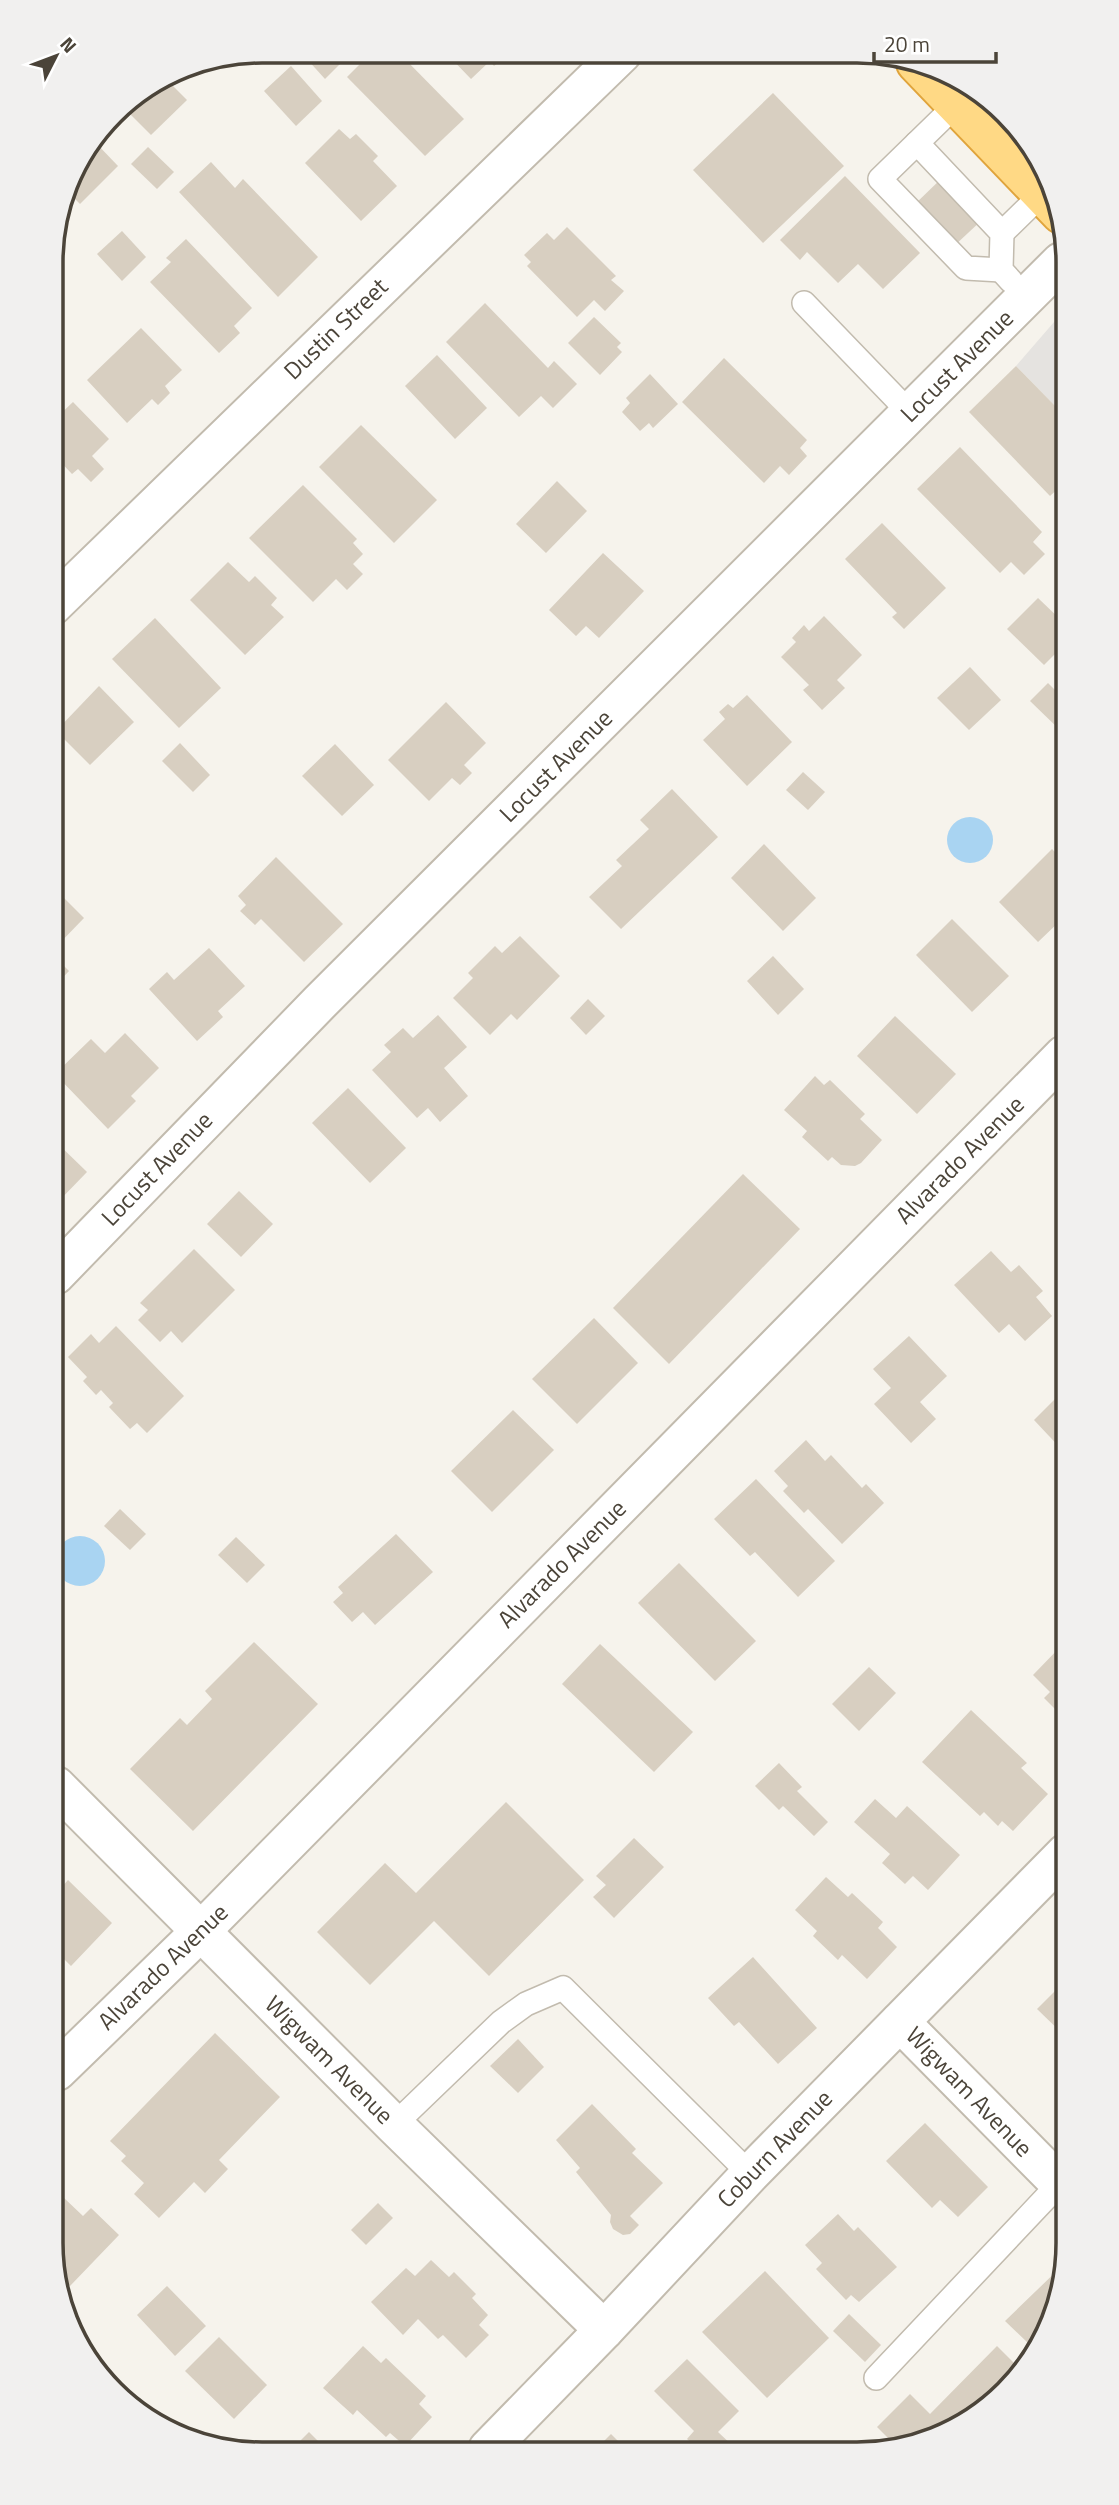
<svg xmlns="http://www.w3.org/2000/svg" width="1119" height="2505" viewBox="0 0 1119 2505" font-family="'Titillium Web',sans-serif">
<rect width="100%" height="100%" fill="#f6f3ec"/>
<path fill="#e5e3e0" d="M 1061,314 L 1062,413 L 1016,366 Z"/>
<g fill="#a9d4f2">
<circle cx="970" cy="840" r="23"/>
<circle cx="80" cy="1561" r="25"/>
</g>
<g fill="#d8cfc1">
<path d="M 313,51 L 327,51 L 340,64 L 325,79 L 306,58 Z"/>
<path d="M 373,51 L 398,52 L 464,119 L 425,156 L 347,77 Z"/>
<path d="M 445,52 L 497,52 L 503,58 L 494,66 L 490,61 L 471,79 Z"/>
<path d="M 291,66 L 322,101 L 296,126 L 264,91 Z"/>
<path d="M 164,77 L 187,100 L 151,135 L 121,105 Z"/>
<path d="M 773,93 L 844,166 L 763,243 L 693,170 Z"/>
<path d="M 339,129 L 350,139 L 356,134 L 378,156 L 373,161 L 397,186 L 361,221 L 305,163 Z"/>
<path d="M 94,141 L 118,166 L 80,204 L 67,191 L 73,168 Z"/>
<path d="M 148,147 L 174,172 L 157,189 L 131,164 Z"/>
<path d="M 211,162 L 235,188 L 243,179 L 318,257 L 278,297 L 179,192 Z"/>
<path d="M 845,176 L 920,253 L 883,289 L 858,264 L 838,283 L 807,252 L 800,260 L 780,240 Z"/>
<path d="M 943,177 L 983,219 L 953,247 L 913,206 Z"/>
<path d="M 567,227 L 616,276 L 611,280 L 624,291 L 605,311 L 594,300 L 577,317 L 527,266 L 531,262 L 524,255 L 547,233 L 554,240 Z"/>
<path d="M 122,231 L 146,257 L 122,281 L 97,254 Z"/>
<path d="M 186,239 L 252,308 L 234,326 L 240,333 L 219,353 L 150,282 L 171,262 L 166,258 Z"/>
<path d="M 485,303 L 548,368 L 554,361 L 577,384 L 553,408 L 541,396 L 519,417 L 446,342 Z"/>
<path d="M 594,317 L 621,343 L 617,347 L 622,352 L 600,375 L 568,343 Z"/>
<path d="M 141,328 L 182,370 L 165,386 L 170,393 L 158,405 L 152,399 L 127,423 L 87,380 Z"/>
<path d="M 437,355 L 487,408 L 455,439 L 405,386 Z"/>
<path d="M 724,358 L 807,440 L 800,448 L 807,456 L 789,475 L 780,466 L 764,483 L 682,402 Z"/>
<path d="M 1016,366 L 1062,413 L 1062,485 L 1050,496 L 969,412 Z"/>
<path d="M 650,374 L 678,404 L 653,428 L 649,423 L 640,431 L 622,412 L 630,403 L 626,398 Z"/>
<path d="M 73,402 L 109,439 L 92,456 L 104,469 L 91,482 L 78,469 L 72,474 L 52,453 L 52,422 Z"/>
<path d="M 361,425 L 437,500 L 394,543 L 319,467 Z"/>
<path d="M 960,447 L 1042,532 L 1033,542 L 1045,554 L 1024,575 L 1011,562 L 1000,573 L 917,489 Z"/>
<path d="M 557,481 L 587,511 L 546,553 L 516,524 Z"/>
<path d="M 303,485 L 357,539 L 353,543 L 363,554 L 353,564 L 363,574 L 347,590 L 336,579 L 313,602 L 249,538 Z"/>
<path d="M 882,523 L 946,588 L 904,629 L 892,617 L 897,613 L 845,559 Z"/>
<path d="M 603,553 L 644,591 L 599,638 L 586,626 L 576,636 L 549,610 Z"/>
<path d="M 228,562 L 249,582 L 255,576 L 277,598 L 271,605 L 284,617 L 245,655 L 190,600 Z"/>
<path d="M 1038,598 L 1062,621 L 1062,647 L 1044,665 L 1007,629 Z"/>
<path d="M 824,616 L 862,655 L 837,680 L 845,688 L 822,710 L 803,690 L 809,685 L 781,657 L 796,642 L 792,638 L 804,625 L 809,631 Z"/>
<path d="M 155,618 L 221,688 L 179,728 L 112,659 Z"/>
<path d="M 970,667 L 1001,700 L 969,730 L 937,698 Z"/>
<path d="M 1048,683 L 1063,698 L 1063,729 L 1061,731 L 1030,701 Z"/>
<path d="M 99,686 L 134,722 L 90,765 L 56,731 Z"/>
<path d="M 747,695 L 792,742 L 747,786 L 703,740 L 725,719 L 719,712 L 728,704 L 733,708 Z"/>
<path d="M 446,702 L 486,743 L 464,765 L 472,773 L 460,785 L 452,778 L 429,801 L 388,760 Z"/>
<path d="M 180,743 L 210,775 L 193,792 L 162,761 Z"/>
<path d="M 335,744 L 374,785 L 342,816 L 302,776 Z"/>
<path d="M 803,772 L 825,792 L 808,810 L 786,790 Z"/>
<path d="M 672,789 L 718,837 L 621,929 L 589,897 L 622,866 L 616,860 L 649,829 L 640,820 Z"/>
<path d="M 764,844 L 816,898 L 783,931 L 731,878 Z"/>
<path d="M 1052,849 L 1063,860 L 1063,924 L 1060,921 L 1038,942 L 999,902 Z"/>
<path d="M 276,857 L 343,924 L 304,962 L 261,919 L 255,925 L 240,911 L 246,905 L 238,896 Z"/>
<path d="M 56,890 L 84,918 L 54,949 L 53,893 Z"/>
<path d="M 952,919 L 1009,976 L 972,1012 L 916,955 Z"/>
<path d="M 520,936 L 560,976 L 517,1020 L 511,1014 L 490,1035 L 453,998 L 473,978 L 468,973 L 495,946 L 502,953 Z"/>
<path d="M 209,948 L 245,986 L 218,1011 L 223,1017 L 197,1041 L 149,989 L 167,972 L 174,980 Z"/>
<path d="M 773,956 L 804,989 L 778,1015 L 747,981 Z"/>
<path d="M 59,961 L 69,971 L 54,987 L 54,966 Z"/>
<path d="M 588,999 L 605,1016 L 586,1035 L 570,1018 Z"/>
<path d="M 438,1015 L 467,1047 L 444,1068 L 468,1096 L 440,1122 L 428,1108 L 417,1118 L 372,1070 L 391,1052 L 384,1045 L 403,1028 L 413,1038 Z"/>
<path d="M 895,1016 L 956,1074 L 917,1114 L 857,1056 Z"/>
<path d="M 125,1033 L 159,1068 L 131,1096 L 136,1101 L 108,1129 L 55,1074 L 91,1039 L 105,1053 Z"/>
<path d="M 815,1076 L 824,1085 L 830,1080 L 865,1114 L 860,1119 L 882,1140 L 861,1163 L 855,1166 L 841,1165 L 832,1157 L 828,1161 L 802,1137 L 807,1131 L 784,1110 Z"/>
<path d="M 348,1088 L 406,1148 L 370,1183 L 312,1123 Z"/>
<path d="M 54,1140 L 87,1172 L 54,1206 Z"/>
<path d="M 743,1174 L 800,1229 L 669,1364 L 613,1308 Z"/>
<path d="M 239,1191 L 273,1224 L 241,1257 L 207,1224 Z"/>
<path d="M 194,1249 L 235,1290 L 182,1343 L 171,1331 L 160,1342 L 138,1320 L 148,1310 L 140,1303 Z"/>
<path d="M 991,1251 L 1011,1272 L 1019,1265 L 1043,1291 L 1036,1297 L 1052,1316 L 1025,1341 L 1009,1324 L 999,1333 L 954,1285 Z"/>
<path d="M 594,1318 L 638,1363 L 577,1424 L 532,1379 Z"/>
<path d="M 116,1326 L 184,1396 L 147,1433 L 137,1423 L 130,1429 L 109,1407 L 113,1403 L 101,1390 L 96,1395 L 83,1381 L 87,1377 L 68,1357 L 91,1334 L 99,1343 Z"/>
<path d="M 909,1336 L 947,1376 L 920,1402 L 936,1419 L 911,1443 L 874,1404 L 891,1388 L 873,1369 Z"/>
<path d="M 1065,1389 L 1065,1453 L 1034,1420 Z"/>
<path d="M 513,1410 L 554,1450 L 492,1512 L 451,1471 Z"/>
<path d="M 806,1440 L 825,1461 L 831,1455 L 862,1488 L 866,1484 L 884,1503 L 842,1544 L 808,1509 L 804,1513 L 783,1491 L 788,1486 L 774,1471 Z"/>
<path d="M 756,1479 L 835,1561 L 798,1597 L 755,1552 L 750,1556 L 714,1519 Z"/>
<path d="M 120,1509 L 146,1534 L 130,1550 L 104,1526 Z"/>
<path d="M 396,1534 L 433,1572 L 375,1625 L 363,1612 L 352,1622 L 333,1602 L 343,1593 L 338,1587 Z"/>
<path d="M 236,1537 L 265,1565 L 247,1583 L 218,1555 Z"/>
<path d="M 679,1563 L 756,1641 L 715,1681 L 638,1603 Z"/>
<path d="M 254,1642 L 318,1704 L 193,1831 L 130,1769 L 180,1718 L 187,1725 L 212,1699 L 205,1691 Z"/>
<path d="M 1064,1643 L 1066,1645 L 1066,1720 L 1044,1698 L 1050,1692 L 1033,1675 Z"/>
<path d="M 600,1644 L 693,1732 L 654,1772 L 562,1684 Z"/>
<path d="M 869,1667 L 896,1693 L 859,1731 L 832,1704 Z"/>
<path d="M 971,1710 L 1027,1763 L 1021,1768 L 1048,1794 L 1013,1831 L 1002,1821 L 998,1826 L 984,1812 L 980,1816 L 922,1762 Z"/>
<path d="M 779,1763 L 802,1787 L 797,1791 L 828,1822 L 814,1836 L 783,1806 L 779,1810 L 755,1786 Z"/>
<path d="M 875,1799 L 896,1818 L 907,1806 L 960,1855 L 928,1890 L 913,1876 L 905,1884 L 882,1863 L 890,1854 L 854,1822 Z"/>
<path d="M 506,1802 L 584,1880 L 489,1976 L 434,1921 L 370,1985 L 317,1932 L 385,1863 L 416,1893 Z"/>
<path d="M 634,1838 L 664,1867 L 614,1918 L 593,1897 L 606,1885 L 596,1876 Z"/>
<path d="M 826,1877 L 848,1897 L 852,1893 L 883,1922 L 878,1928 L 897,1947 L 867,1979 L 842,1955 L 838,1960 L 813,1936 L 817,1931 L 795,1910 Z"/>
<path d="M 68,1880 L 112,1923 L 71,1966 L 57,1952 L 57,1884 L 61,1888 Z"/>
<path d="M 753,1957 L 817,2028 L 778,2064 L 739,2022 L 734,2026 L 708,1998 Z"/>
<path d="M 1067,1979 L 1067,2038 L 1037,2009 Z"/>
<path d="M 215,2033 L 280,2097 L 219,2160 L 228,2169 L 205,2193 L 194,2182 L 159,2218 L 134,2194 L 144,2183 L 121,2161 L 126,2156 L 110,2141 Z"/>
<path d="M 518,2039 L 544,2067 L 518,2093 L 490,2066 Z"/>
<path d="M 592,2104 L 636,2149 L 632,2153 L 663,2183 L 630,2216 L 639,2225 L 630,2234 L 623,2235 L 613,2229 L 610,2222 L 611,2215 L 576,2172 L 580,2168 L 556,2140 Z"/>
<path d="M 925,2123 L 988,2187 L 958,2217 L 940,2200 L 932,2208 L 886,2161 Z"/>
<path d="M 64,2198 L 83,2216 L 91,2208 L 119,2235 L 70,2286 L 58,2274 L 58,2204 Z"/>
<path d="M 378,2203 L 393,2218 L 366,2245 L 351,2230 Z"/>
<path d="M 838,2214 L 854,2231 L 858,2227 L 897,2267 L 859,2302 L 851,2295 L 846,2300 L 816,2269 L 822,2263 L 805,2245 Z"/>
<path d="M 431,2260 L 449,2277 L 454,2272 L 476,2294 L 472,2298 L 488,2315 L 479,2325 L 489,2335 L 466,2358 L 443,2335 L 438,2339 L 418,2319 L 403,2335 L 371,2302 L 406,2268 L 415,2276 Z"/>
<path d="M 1067,2261 L 1052,2324 L 1040,2343 L 1034,2337 L 1028,2343 L 1005,2321 Z"/>
<path d="M 765,2271 L 829,2338 L 767,2398 L 702,2332 Z"/>
<path d="M 167,2286 L 206,2326 L 175,2356 L 137,2315 Z"/>
<path d="M 849,2314 L 881,2345 L 865,2362 L 833,2331 Z"/>
<path d="M 219,2337 L 267,2385 L 234,2419 L 185,2371 Z"/>
<path d="M 363,2346 L 381,2363 L 386,2358 L 426,2396 L 419,2404 L 432,2417 L 405,2446 L 390,2433 L 386,2437 L 357,2410 L 353,2415 L 323,2388 Z"/>
<path d="M 997,2346 L 1023,2372 L 1016,2382 L 974,2419 L 912,2447 L 897,2447 L 877,2427 L 910,2394 L 930,2414 Z"/>
<path d="M 687,2359 L 739,2411 L 718,2432 L 735,2448 L 697,2448 L 687,2439 L 694,2431 L 654,2391 Z"/>
<path d="M 309,2432 L 327,2450 L 291,2450 Z"/>
<path d="M 611,2434 L 625,2448 L 597,2448 Z"/>
</g>
<g fill="none" stroke-linecap="round" stroke-linejoin="round">
<g stroke="#c2bbae" stroke-width="26">
<g id="service">
<path d="M 956,105 L 880,179 L 966,268 L 1001,270"/>
<path d="M 917,143 L 1002,233 L 1001,270 L 1011,281"/>
<path d="M 1002,233 L 1042,194"/>
<path d="M 804,303 L 910,413"/>
<path d="M 394,2125 L 501,2022 L 526,2004 L 563,1988 L 750,2174"/>
<path d="M 876,2378 L 1059,2184"/>
</g>
</g>
<g stroke="#c2bbae" stroke-width="42">
<g id="minor">
<path d="M 52,606 L 622,53"/>
<path d="M 55,1275 L 320,1002 L 1061,262"/>
<path d="M 56,1786 L 394,2125 L 604,2330"/>
<path d="M 900,2022 L 1068,2192"/>
<path d="M 57,2071 L 200,1932 L 1064,1055"/>
<path d="M 488,2449 L 604,2330 L 750,2174 L 1066,1853"/>
</g>
</g>
<g stroke="#e0a43c" stroke-width="42">
<path id="trunk" d="M 916,63 L 1061,214"/>
</g>
<use href="#service" stroke="#fff" stroke-width="23"/>
<use href="#minor" stroke="#fff" stroke-width="38"/>
<use href="#trunk" stroke="#ffd985" stroke-width="38"/>
</g>
<g text-anchor="middle" stroke-width="5" stroke-linejoin="round" paint-order="stroke">
<g font-size="24" fill="#4b4439" stroke="#fff">
<text transform="translate(336 329) rotate(-44)" y="8">Dustin Street</text>
<text transform="translate(957 366) rotate(-45)" y="8">Locust Avenue</text>
<text transform="translate(556 766) rotate(-45)" y="8">Locust Avenue</text>
<text transform="translate(960 1160) rotate(-45)" y="8">Alvarado Avenue</text>
<text transform="translate(157 1169) rotate(-46)" y="8">Locust Avenue</text>
<text transform="translate(562 1564) rotate(-45)" y="8">Alvarado Avenue</text>
<text transform="translate(163 1967) rotate(-44)" y="8">Alvarado Avenue</text>
<text transform="translate(329 2060) rotate(45)" y="8">Wigwam Avenue</text>
<text transform="translate(969 2092) rotate(46)" y="8">Wigwam Avenue</text>
<text transform="translate(775 2149) rotate(-46)" y="8">Coburn Avenue</text>
</g>
</g>
<path d="M0 0H1119V2505H0ZM262 63H857A199 199 0 0 1 1056 262V2243A199 199 0 0 1 857 2442H262A199 199 0 0 1 63 2243V262A199 199 0 0 1 262 63Z" fill="#f1f0ef" fill-rule="evenodd"/>
<path fill="none" stroke="#4b4439" stroke-width="3.5" d="M262 63H857A199 199 0 0 1 1056 262V2243A199 199 0 0 1 857 2442H262A199 199 0 0 1 63 2243V262A199 199 0 0 1 262 63Z"/>
<g transform="translate(56 56) rotate(48)" stroke="#ffffff" stroke-width="5" paint-order="stroke">
<path d="M0-5L12 26L0 18L-12 26Z" fill="#4b4439"/>
<text y="-10" font-size="19" font-weight="bold" text-anchor="middle" fill="#4b4439">N</text>
</g>
<path d="M874 52v10h122v-10" fill="none" stroke="#4b4439" stroke-width="3.5"/>
<text x="884" y="52" font-size="21" fill="#4b4439" stroke="#ffffff" stroke-width="5" paint-order="stroke">20 m</text>
</svg>
